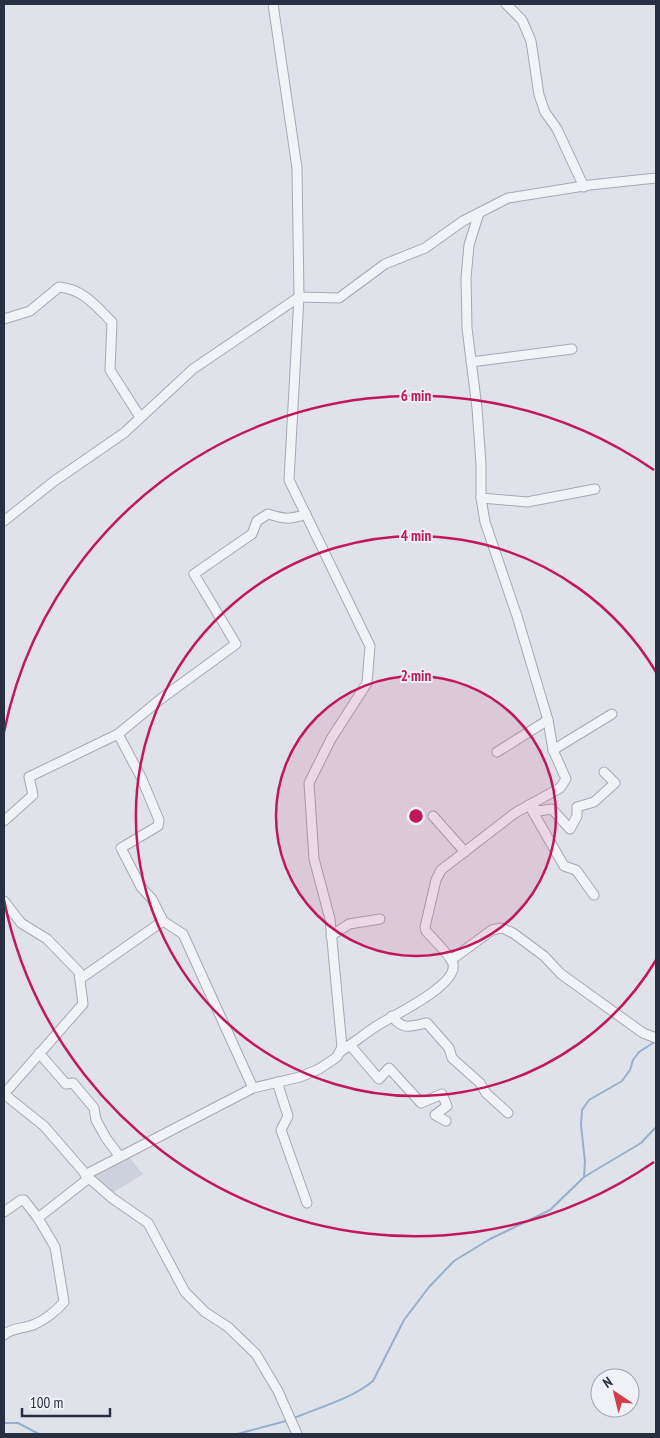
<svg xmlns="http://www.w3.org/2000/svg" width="660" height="1438" viewBox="0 0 660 1438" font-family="'PT Sans Narrow',sans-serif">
<rect width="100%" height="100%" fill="#dfe2e9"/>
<path fill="#ccd1db" d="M 126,1153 L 143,1174 L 109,1195 L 95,1176 Z"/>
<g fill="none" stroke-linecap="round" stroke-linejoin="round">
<g stroke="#97afcb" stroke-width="2">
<path d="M 584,1177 L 641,1143 L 656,1127"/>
<path d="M 294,1418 C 320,1407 351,1399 373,1381 L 404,1320 L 429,1287 L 454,1261 L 490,1239 L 550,1210 L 584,1177 L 585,1162 L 581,1125 L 582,1110 L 589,1100 L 622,1081 L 630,1070 L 633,1060 L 639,1052 L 656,1041"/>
<path d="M 4,1423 L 18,1423 L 39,1434"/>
<path d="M 237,1434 L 286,1421"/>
</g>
<g stroke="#a4a9b3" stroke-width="11">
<g id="minor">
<path d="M 506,4 L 522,20 L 531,41 L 539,95 L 545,112 L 557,129 L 584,187"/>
<path d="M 4,319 L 30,311 L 59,287 C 83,289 96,306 112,322 L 110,370 L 140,417"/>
<path d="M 471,362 L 572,349"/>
<path d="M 481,498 L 527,502 L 595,489"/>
<path d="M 4,521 L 53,482 L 124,433 L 193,369 L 299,297 L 297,168 L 273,4"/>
<path d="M 553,750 L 612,714"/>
<path d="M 497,752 L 548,720"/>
<path d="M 529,805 L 539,811 L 552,809 L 570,829 L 577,816 L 577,807 L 594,802 L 615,783 L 604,772"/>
<path d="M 529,805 L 564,866 L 576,870 L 594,895"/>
<path d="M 433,816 L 465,852"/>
<path d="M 4,821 L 33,795 L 29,777 L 118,734"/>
<path d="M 4,901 L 21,923 L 47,939 L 79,972 L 83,1004 L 4,1094"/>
<path d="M 331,936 L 349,924 L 380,919"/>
<path d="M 451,960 L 492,930 L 502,928 L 513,933 L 544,956 L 561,974 L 643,1033 L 656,1038"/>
<path d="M 80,979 L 163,921"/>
<path d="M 392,1016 C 403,1031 411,1026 427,1023 L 449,1048 L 452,1058 L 480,1083 L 486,1093 L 508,1113"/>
<path d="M 350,1045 L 379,1079 L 389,1068 L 421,1103 L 442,1094 L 447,1106 L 435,1115 L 446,1121"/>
<path d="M 340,1052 C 352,1044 363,1035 375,1027 C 391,1016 458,986 453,964 C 451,956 433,939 426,931 L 425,927 L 436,880 L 441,870 L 515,813 L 560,788 L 566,779 L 553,750 L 548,720 L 539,690 L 517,616 L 485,522 L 481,498 L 481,464 L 477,408 L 467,328 L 466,278 L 469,245 L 479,213"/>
<path d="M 39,1053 L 66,1084 L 73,1083 L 94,1108 L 96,1120 L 106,1138 L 120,1157"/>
<path d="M 277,1082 L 288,1116 L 281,1130 L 307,1203"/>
<path d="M 253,1088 L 183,934 L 163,921 L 152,899 L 141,887 L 121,848 L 158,826 L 159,820 L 141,777 L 118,734 L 162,698 L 236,644 L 194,574 L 252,534 L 257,521 L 268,514 C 284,519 290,520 306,514"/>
<path d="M 4,1094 L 44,1126 L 89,1178 L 112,1198 L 148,1223 L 185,1292 L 205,1312 L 228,1327 L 256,1354 L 278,1391 L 297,1434"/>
<path d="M 85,1175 L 253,1088 L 300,1077 L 319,1069 L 337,1057 L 342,1047 L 330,919 L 314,859 L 309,783 L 331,739 L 367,683 L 370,646 L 289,480 L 299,297 L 339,298 L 385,264 L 425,248 L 463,221 L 508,198 L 590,185 L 656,178"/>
<path d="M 4,1212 L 21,1200 L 24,1200 L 38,1218 L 89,1178"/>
<path d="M 4,1335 C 12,1327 25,1329 35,1324 C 45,1320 57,1310 64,1302 L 55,1247 L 38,1218"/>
</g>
</g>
<use href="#minor" stroke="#f2f3f7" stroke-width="9"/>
</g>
<circle cx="416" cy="816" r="140" fill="#c2185b" fill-opacity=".12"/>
<g fill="none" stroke="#c2185b" stroke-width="2.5">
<circle cx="416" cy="816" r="140"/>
<path d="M656 960A280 280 0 1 1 656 672"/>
<path d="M654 1162A420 420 0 0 1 4 900M4 732A420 420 0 0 1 654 470"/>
</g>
<circle cx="416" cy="816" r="8" fill="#c2185b" stroke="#eef1f6" stroke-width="2.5"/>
<g font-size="15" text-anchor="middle" font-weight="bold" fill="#c2185b" stroke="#eef1f6" stroke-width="4" stroke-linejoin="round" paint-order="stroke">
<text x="416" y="401">6 min</text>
<text x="416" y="541">4 min</text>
<text x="416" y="681">2 min</text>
</g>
<rect width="660" height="1438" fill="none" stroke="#272f41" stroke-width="10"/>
<g transform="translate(615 1393) rotate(325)"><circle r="24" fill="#eef1f6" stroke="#9ea3ae"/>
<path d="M0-4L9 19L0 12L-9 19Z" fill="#d53c4e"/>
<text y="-8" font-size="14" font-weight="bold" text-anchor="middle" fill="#272f41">N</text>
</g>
<path d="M22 1408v8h88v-8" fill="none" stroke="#272f41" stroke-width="2.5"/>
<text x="30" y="1408" font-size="15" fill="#272f41" stroke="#eef1f6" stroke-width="4" paint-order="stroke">100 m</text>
</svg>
